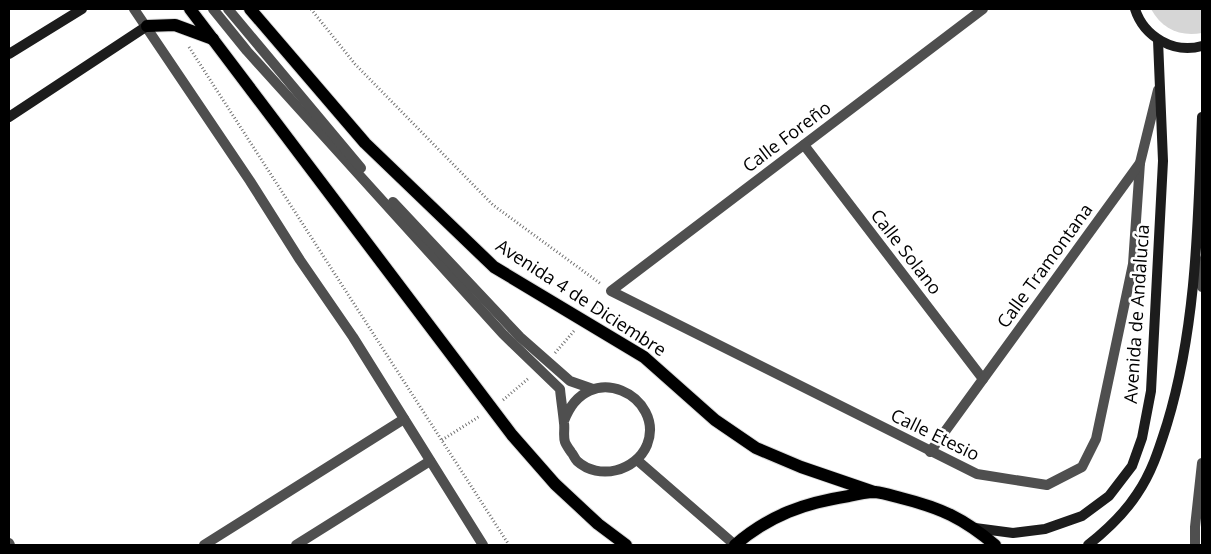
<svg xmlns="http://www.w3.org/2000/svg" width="1211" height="554" viewBox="0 0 1211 554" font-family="'Open Sans',sans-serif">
<rect width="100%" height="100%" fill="#fff"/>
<path fill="#d6d6d6" d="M 1151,9 L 1202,9 L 1202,33 C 1180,37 1162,29 1151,9 Z"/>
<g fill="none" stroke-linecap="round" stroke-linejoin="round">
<g stroke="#dbdbdb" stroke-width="14">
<g id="primary">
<path d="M 190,9 L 512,435 L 555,484 L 598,524 L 626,545"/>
<path d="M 250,9 L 365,143 L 494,267 L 644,357 L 715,420 L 756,448 L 801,467 L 874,492"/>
<path d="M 147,26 L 175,25 L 213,39"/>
<path d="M 735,545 C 770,515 804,503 849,496 C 857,494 867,492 875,492 C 884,493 893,496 901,498 C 941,508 963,518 995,545"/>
</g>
</g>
<g stroke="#717171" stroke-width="3" stroke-dasharray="1 2.5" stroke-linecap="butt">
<path d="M 311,9 L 355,64 L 493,205 L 601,284"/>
<path d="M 189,47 L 509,545"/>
<path d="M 594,310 L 603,300"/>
<path d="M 555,353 L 574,331"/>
<path d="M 503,400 L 529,378"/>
<path d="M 442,440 L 480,416"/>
</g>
<g stroke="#4f4f4f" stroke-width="10">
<path d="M 213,9 L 247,51 L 503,334 L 560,389 C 561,400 563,412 564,423 C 565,429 563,436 565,442 C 566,445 569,449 571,452 C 573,454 575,459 577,461 C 599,481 636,471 647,445 C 666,397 588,356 564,421"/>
<path d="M 228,9 L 361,168"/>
<path d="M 393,202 L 520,337 L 570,381 L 593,389"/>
<path d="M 1196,258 L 1202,287"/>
<path d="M 637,460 L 735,545"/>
<path d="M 1195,545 L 1195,527 L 1202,463"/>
</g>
<g stroke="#4f4f4f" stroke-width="10">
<path d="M 134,9 L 250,181 L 300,260 L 353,337 L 483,545"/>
<path d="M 983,9 L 611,291 L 977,474 L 1047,485 L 1082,467 L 1096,439 L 1133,264 L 1140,163"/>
<path d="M 804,145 L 983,379"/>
<path d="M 930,452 L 1140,163 L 1158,90"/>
<path d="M 9,543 L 10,545"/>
<path d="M 204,545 L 404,419"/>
<path d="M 296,545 L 430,461"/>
</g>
<g stroke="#1c1c1c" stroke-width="10">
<path d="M 1135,9 C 1144,37 1174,54 1202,46"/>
<path d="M 9,54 L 82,9"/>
<path d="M 9,117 L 147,26"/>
<path d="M 975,528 L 1013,533 L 1045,529 L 1082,516 L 1109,496 L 1132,466 L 1142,438 L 1151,391 L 1163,161 L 1158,40"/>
<path d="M 1088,545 C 1107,530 1124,514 1137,494 C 1152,472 1159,449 1167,424 C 1197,325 1198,219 1202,117"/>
</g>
<use href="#primary" stroke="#000" stroke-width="12"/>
</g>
<g text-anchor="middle" stroke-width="5" stroke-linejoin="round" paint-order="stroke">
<g font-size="18" fill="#000" stroke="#fff">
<text transform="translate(787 137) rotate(-37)" y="6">Calle Foreño</text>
<text transform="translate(906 252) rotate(52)" y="6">Calle Solano</text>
<text transform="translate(1045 266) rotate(-54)" y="6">Calle Tramontana</text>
<text transform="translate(581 298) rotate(33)" y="6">Avenida 4 de Diciembre</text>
<text transform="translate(1137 314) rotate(-86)" y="6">Avenida de Andalucía</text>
<text transform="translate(935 435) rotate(26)" y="6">Calle Etesio</text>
</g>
</g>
<rect width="1211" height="554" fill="none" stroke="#000000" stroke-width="20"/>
</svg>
